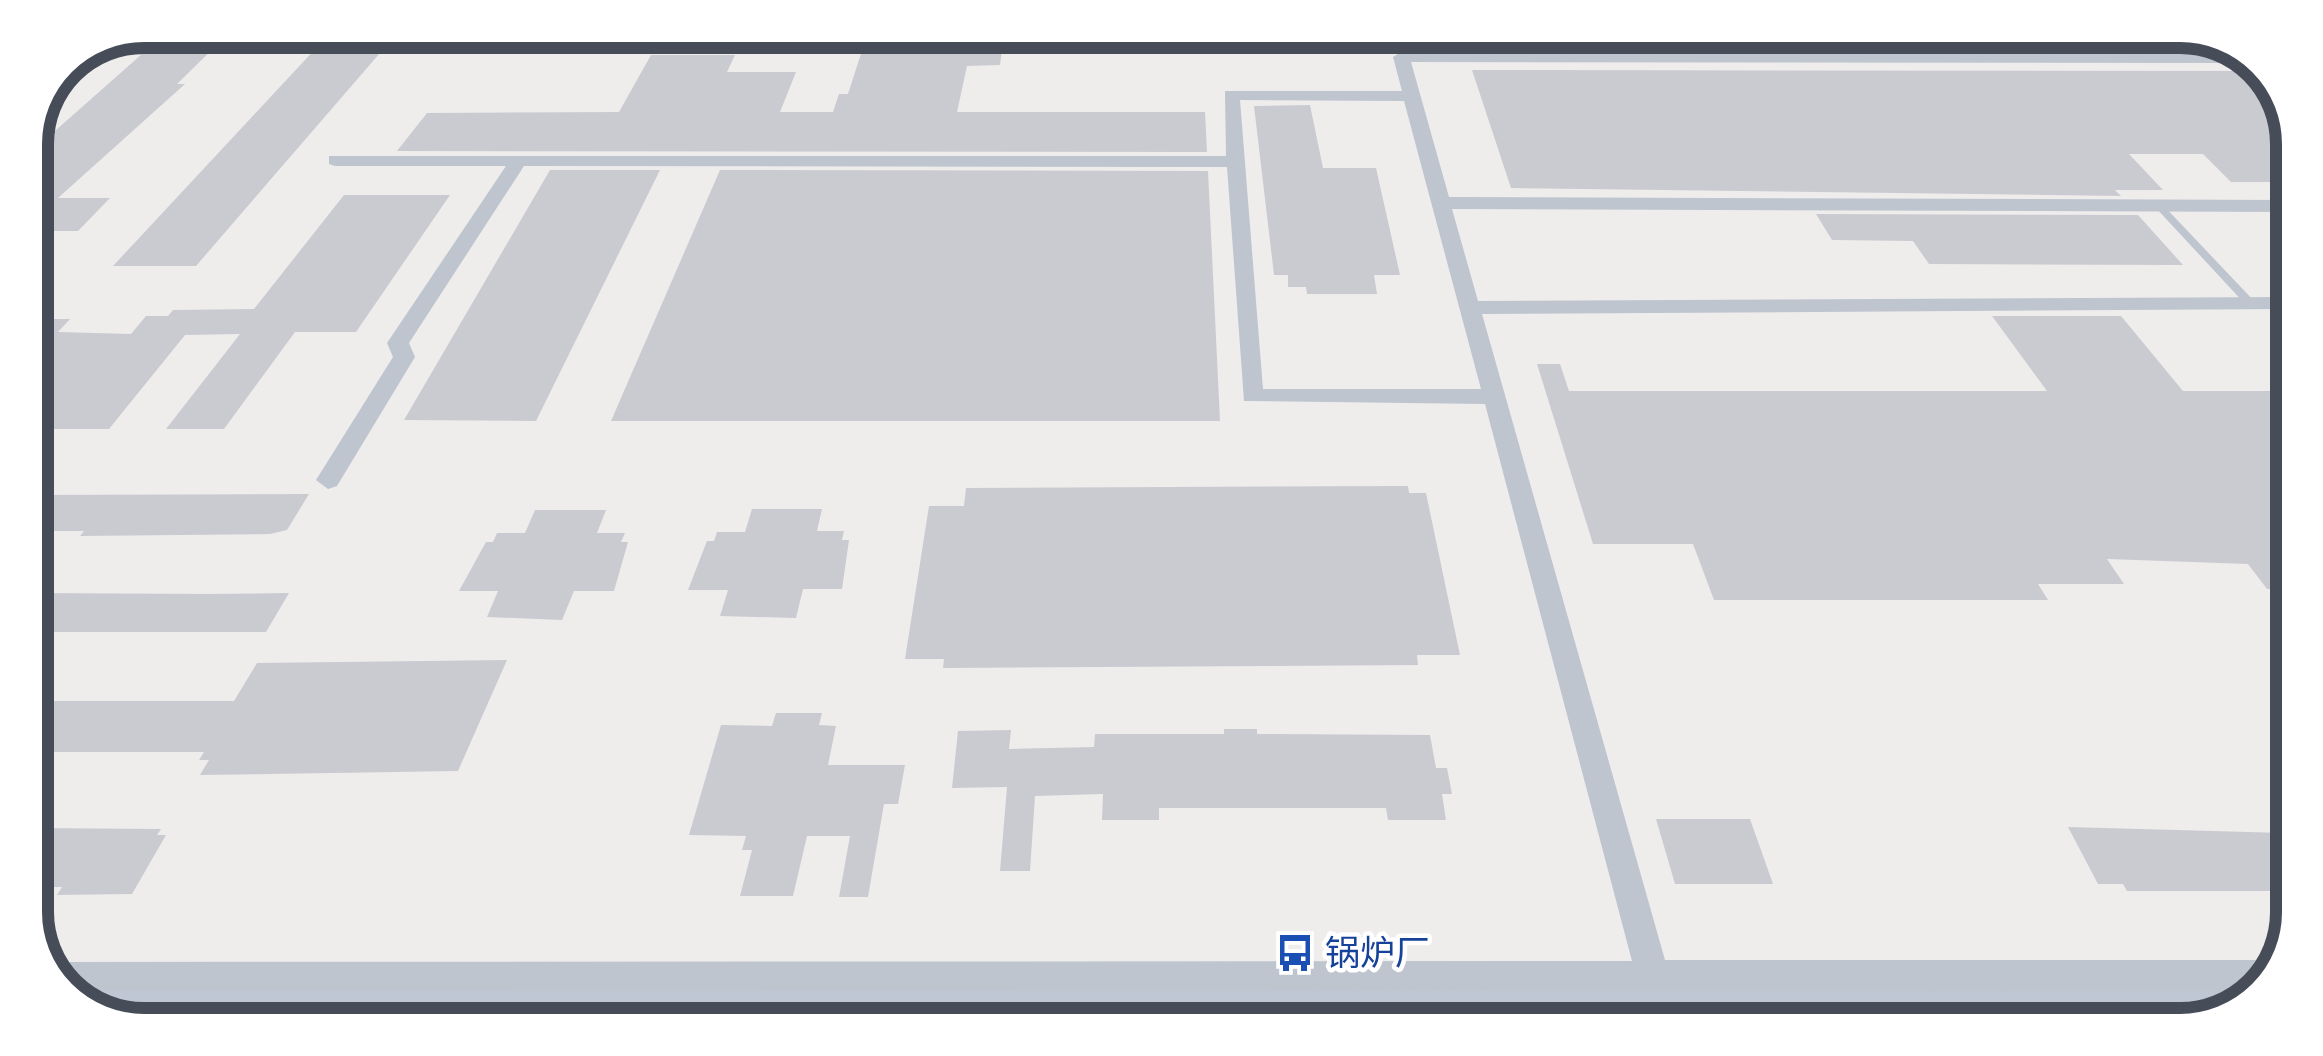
<svg xmlns="http://www.w3.org/2000/svg" width="2323" height="1056" viewBox="0 0 2323 1056" font-family="Figtree,'Noto Sans SC',sans-serif">
<rect width="100%" height="100%" fill="#efecec"/>
<g fill="#cacbd1">
<path d="M 160,30 L 232,30 L 177,84 L 185,84 L 58,198 L 110,198 L 78,231 L 30,231 L 30,153 L 142,54 L 132,54 Z"/>
<path d="M 882,33 L 1004,34 L 1000,65 L 967,66 L 957,112 L 1205,112 L 1207,152 L 397,151 L 427,113 L 619,112 L 651,55 L 735,55 L 727,72 L 796,72 L 780,112 L 833,112 L 839,94 L 848,94 L 866,38 L 880,38 Z"/>
<path d="M 318,46 L 386,46 L 196,266 L 113,266 Z"/>
<path d="M 1472,70 L 2262,71 L 2274,80 L 2293,136 L 2292,182 L 2231,182 L 2203,154 L 2129,154 L 2163,190 L 2115,190 L 2121,196 L 1511,188 Z"/>
<path d="M 1310,105 L 1323,168 L 1376,168 L 1400,275 L 1374,275 L 1377,294 L 1307,294 L 1306,287 L 1288,287 L 1288,275 L 1274,275 L 1254,106 Z"/>
<path d="M 550,170 L 660,170 L 536,421 L 404,420 Z"/>
<path d="M 720,170 L 1208,171 L 1220,421 L 611,421 Z"/>
<path d="M 344,195 L 450,195 L 356,332 L 295,332 L 224,429 L 166,429 L 240,334 L 185,335 L 109,429 L 30,429 L 30,319 L 70,319 L 58,332 L 131,334 L 146,316 L 168,316 L 173,310 L 254,309 Z"/>
<path d="M 1816,214 L 2138,215 L 2183,265 L 1929,264 L 1913,241 L 1832,240 Z"/>
<path d="M 1992,316 L 2121,316 L 2183,391 L 2290,391 L 2288,589 L 2267,589 L 2248,564 L 2107,559 L 2124,584 L 2038,584 L 2048,600 L 1714,600 L 1693,544 L 1593,544 L 1537,364 L 1560,364 L 1569,391 L 2047,391 Z"/>
<path d="M 1408,486 L 1409,493 L 1426,493 L 1460,655 L 1417,655 L 1418,665 L 943,668 L 944,659 L 905,659 L 929,506 L 964,506 L 966,488 Z"/>
<path d="M 309,494 L 287,530 L 270,534 L 80,536 L 84,531 L 30,531 L 30,495 Z"/>
<path d="M 752,509 L 822,509 L 817,531 L 844,531 L 842,540 L 849,540 L 842,589 L 803,589 L 796,618 L 720,616 L 728,590 L 688,590 L 707,541 L 714,541 L 717,532 L 745,532 Z"/>
<path d="M 535,510 L 606,510 L 597,533 L 625,533 L 621,542 L 628,542 L 614,591 L 574,591 L 562,620 L 487,617 L 498,591 L 459,591 L 486,542 L 493,542 L 497,533 L 525,533 Z"/>
<path d="M 30,593 L 210,594 L 289,593 L 266,632 L 30,632 Z"/>
<path d="M 507,660 L 458,771 L 200,775 L 209,760 L 199,760 L 204,752 L 30,752 L 30,701 L 234,701 L 257,663 Z"/>
<path d="M 776,713 L 822,713 L 819,725 L 836,726 L 828,765 L 905,765 L 898,804 L 884,804 L 868,897 L 839,897 L 850,836 L 807,836 L 793,896 L 740,896 L 752,850 L 742,850 L 746,836 L 689,835 L 721,725 L 772,726 Z"/>
<path d="M 1224,729 L 1257,729 L 1257,734 L 1430,735 L 1436,768 L 1447,768 L 1452,794 L 1442,794 L 1446,820 L 1388,820 L 1386,808 L 1159,808 L 1159,820 L 1102,820 L 1103,794 L 1035,796 L 1030,871 L 1000,871 L 1007,787 L 952,788 L 958,731 L 1011,730 L 1009,749 L 1094,747 L 1095,734 L 1224,734 Z"/>
<path d="M 1656,819 L 1750,819 L 1773,884 L 1675,884 Z"/>
<path d="M 2068,827 L 2285,833 L 2285,891 L 2127,891 L 2123,884 L 2098,884 Z"/>
<path d="M 30,828 L 161,829 L 157,835 L 166,835 L 132,894 L 57,895 L 62,887 L 30,887 Z"/>
</g>
<g fill="none" stroke-linecap="round" stroke-linejoin="round">
<path fill="#bec5ce" fill-rule="evenodd" d="M 2159,203 L 2162,204 L 2255,302 L 2255,306 L 2247,306 L 2156,208 L 2156,204 Z"/>
<path fill="#bec5ce" fill-rule="evenodd" d="M 1401,52 L 2242,54 L 2253,63 L 1411,62 L 1449,197 L 2292,200 L 2292,212 L 1452,209 L 1478,301 L 2291,297 L 2291,309 L 1482,314 L 1665,960 L 2268,960 L 2278,964 L 2255,992 L 1671,993 L 1668,1001 L 1656,1005 L 1644,1001 L 1641,993 L 71,994 L 49,976 L 46,965 L 52,962 L 1632,961 L 1485,404 L 1244,401 L 1227,167 L 524,166 L 409,343 L 415,357 L 337,486 L 328,489 L 316,480 L 393,357 L 387,343 L 506,166 L 335,166 L 329,164 L 329,156 L 1226,156 L 1225,91 L 1402,91 L 1393,57 ZM 1240,100 L 1404,101 L 1481,389 L 1263,389 Z"/>
<path fill="#c0c7d4" fill-rule="evenodd" d="M 95,990 L 2218,991 L 2235,997 L 2239,1008 L 2180,1026 L 100,1017 L 77,999 Z"/>
</g>
<defs>
<g id="bus-bare" transform="scale(3)"><path d="M-5-6H5V4H4V6H2V4H-2V6H-4V4H-5ZM-3.5-4V0h7V-4ZM-3.5 1.2v1.5H-2V1.2ZM2 1.2v1.5H3.5V1.2Z" fill="#1a4fb4" stroke="#fff" stroke-width="2.5" paint-order="stroke"/></g>
</defs>
<g fill-rule="evenodd">
<use href="#bus-bare" x="1295" y="953"/>
</g>
<g text-anchor="middle" stroke-width="9" stroke-linejoin="round" paint-order="stroke">
<g font-size="35" fill="#164399" stroke="#fff" text-anchor="start">
<text x="1325" y="965">锅炉厂</text>
</g>
</g>
<path d="M0 0H2323V1056H0ZM144 48H2180A96 96 0 0 1 2276 144V912A96 96 0 0 1 2180 1008H144A96 96 0 0 1 48 912V144A96 96 0 0 1 144 48Z" fill="#fff" fill-rule="evenodd"/>
<path fill="none" stroke="#464d58" stroke-width="12" d="M144 48H2180A96 96 0 0 1 2276 144V912A96 96 0 0 1 2180 1008H144A96 96 0 0 1 48 912V144A96 96 0 0 1 144 48Z"/>
</svg>
